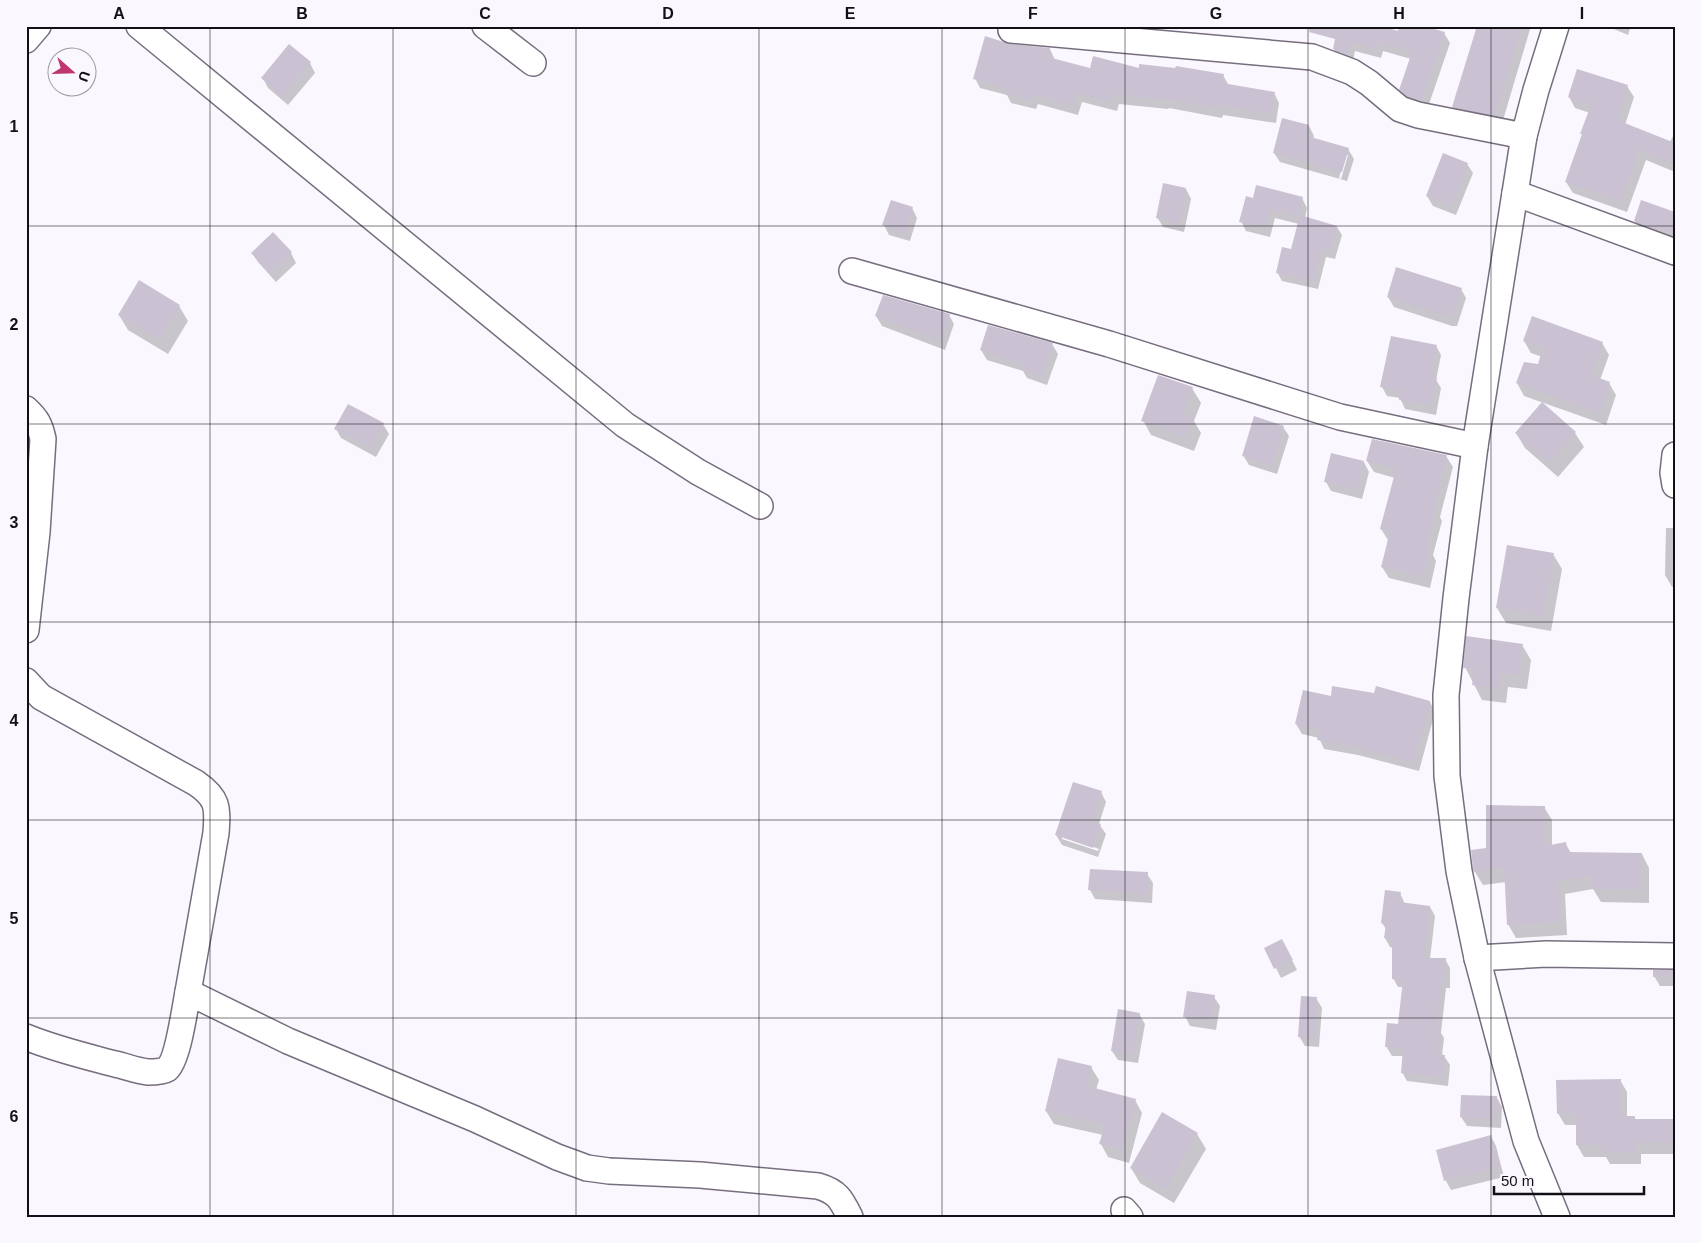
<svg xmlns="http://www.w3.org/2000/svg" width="1701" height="1243" viewBox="0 0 1701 1243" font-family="Helvetica,sans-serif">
<rect width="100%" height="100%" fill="#fbf7fe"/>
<g fill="#0003" fill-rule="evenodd">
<path d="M 1340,26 L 1399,33 L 1444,33 L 1450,43 L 1427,110 L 1406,99 L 1401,90 L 1411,59 L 1383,51 L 1381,58 L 1355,51 L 1353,62 L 1339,59 L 1334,49 Z"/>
<path d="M 1478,26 L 1531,26 L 1501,127 L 1460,119 L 1453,107 Z"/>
<path d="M 1607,26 L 1631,26 L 1628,35 Z"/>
<path d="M 1009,46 L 1050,49 L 1055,60 L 1091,70 L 1140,70 L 1223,75 L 1229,86 L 1274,93 L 1279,103 L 1276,123 L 1223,115 L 1222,118 L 1169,108 L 1168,109 L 1119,104 L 1117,111 L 1082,102 L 1078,115 L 1038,104 L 1036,109 L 1011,103 L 1007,95 L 980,88 L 975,78 Z"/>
<path d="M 310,63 L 315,73 L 288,105 L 268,88 L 263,78 Z"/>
<path d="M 1627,86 L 1634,97 L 1625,125 L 1670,142 L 1675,132 L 1675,172 L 1646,160 L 1627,212 L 1573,193 L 1566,182 L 1590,113 L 1575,108 L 1569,97 Z"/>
<path d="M 1309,126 L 1314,136 L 1313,139 L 1348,149 L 1354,159 L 1347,181 L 1280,162 L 1274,153 ZM 1346,155 L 1348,155 L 1341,179 L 1339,178 Z"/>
<path d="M 1467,164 L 1473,173 L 1456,215 L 1433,206 L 1427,196 Z"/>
<path d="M 1186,189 L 1191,199 L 1184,232 L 1163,227 L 1157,217 Z"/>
<path d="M 1302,198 L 1307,208 L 1305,218 L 1337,227 L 1342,235 L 1335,259 L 1326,257 L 1318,289 L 1282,281 L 1277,272 L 1292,251 L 1299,224 L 1275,218 L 1270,237 L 1246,231 L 1241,221 L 1254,199 Z"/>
<path d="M 912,208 L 917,218 L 910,241 L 889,235 L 884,225 Z"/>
<path d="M 1675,211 L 1675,243 L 1643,235 L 1635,221 L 1674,213 Z"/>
<path d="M 252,253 L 291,253 L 296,263 L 276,282 L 258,262 Z"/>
<path d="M 139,282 L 179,306 L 188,321 L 168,354 L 128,330 L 119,315 Z"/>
<path d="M 1461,289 L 1466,298 L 1457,326 L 1452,326 L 1394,307 L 1388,297 Z"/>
<path d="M 949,315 L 954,324 L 945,350 L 882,326 L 876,316 Z"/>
<path d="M 1524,341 L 1602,343 L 1609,355 L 1600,380 L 1609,383 L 1616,395 L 1606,425 L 1524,396 L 1517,383 L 1539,366 L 1542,357 L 1531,353 Z"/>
<path d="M 1052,344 L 1058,354 L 1047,385 L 1027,378 L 1023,371 L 987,360 L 981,350 Z"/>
<path d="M 1436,346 L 1441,355 L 1436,380 L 1441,388 L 1436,415 L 1405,409 L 1400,398 L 1387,396 L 1382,387 Z"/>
<path d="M 1192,388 L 1201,403 L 1194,421 L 1201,433 L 1194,451 L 1151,435 L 1143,420 Z"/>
<path d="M 383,424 L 389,434 L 376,457 L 341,438 L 336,429 Z"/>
<path d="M 1283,427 L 1289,436 L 1277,474 L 1249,465 L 1243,455 Z"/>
<path d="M 1516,433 L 1575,433 L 1584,447 L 1558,477 L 1525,448 Z"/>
<path d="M 26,435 L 31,442 L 30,496 L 26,495 Z"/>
<path d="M 1446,456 L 1453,467 L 1440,517 L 1442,521 L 1433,555 L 1436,561 L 1430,588 L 1389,578 L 1382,567 L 1388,540 L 1381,529 L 1395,478 L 1374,472 L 1367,461 Z"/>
<path d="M 1364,462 L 1369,472 L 1362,499 L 1331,491 L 1326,482 Z"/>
<path d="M 1666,528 L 1675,528 L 1675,587 L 1672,587 L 1665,575 Z"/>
<path d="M 1553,554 L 1562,569 L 1551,631 L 1506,623 L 1497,608 Z"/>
<path d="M 1522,645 L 1531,660 L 1527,689 L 1508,687 L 1506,703 L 1482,700 L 1465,667 Z"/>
<path d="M 1332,698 L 1430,702 L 1435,712 L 1419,771 L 1358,755 L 1324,749 L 1319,738 L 1302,734 L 1296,724 Z"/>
<path d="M 1101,792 L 1106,802 L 1099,824 L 1106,834 L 1098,857 L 1062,845 L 1056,835 ZM 1062,836 L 1099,849 L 1098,851 L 1062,839 Z"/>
<path d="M 1544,807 L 1552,820 L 1552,846 L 1565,843 L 1571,853 L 1642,854 L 1649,868 L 1649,903 L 1601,902 L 1593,889 L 1565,894 L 1567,935 L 1516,938 L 1508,924 L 1506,882 L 1483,885 L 1475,872 L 1472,851 L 1487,849 Z"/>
<path d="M 1147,874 L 1153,883 L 1152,903 L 1095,899 L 1090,890 Z"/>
<path d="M 1400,893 L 1405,904 L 1430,907 L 1435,916 L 1430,959 L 1445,959 L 1450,968 L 1450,988 L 1446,988 L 1441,1033 L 1444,1038 L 1442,1056 L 1444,1056 L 1450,1065 L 1448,1086 L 1407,1081 L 1402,1072 L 1403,1056 L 1392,1056 L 1386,1046 L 1399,1025 L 1403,987 L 1398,987 L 1393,978 L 1393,948 L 1390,947 L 1385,938 L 1386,929 L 1382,923 Z"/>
<path d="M 1266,948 L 1287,950 L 1297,970 L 1281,978 Z"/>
<path d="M 1675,972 L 1675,986 L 1660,986 L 1654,976 Z"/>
<path d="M 1214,997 L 1220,1006 L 1216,1030 L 1190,1026 L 1185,1016 Z"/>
<path d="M 1316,998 L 1322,1008 L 1319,1047 L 1305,1046 L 1299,1036 Z"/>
<path d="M 1139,1014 L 1145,1024 L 1138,1063 L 1118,1060 L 1112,1051 Z"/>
<path d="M 1059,1059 L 1091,1067 L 1099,1080 L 1096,1090 L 1135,1100 L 1142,1113 L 1129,1163 L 1108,1157 L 1101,1144 L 1103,1135 L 1054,1124 L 1046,1111 Z"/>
<path d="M 1620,1080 L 1627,1092 L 1627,1117 L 1634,1117 L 1636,1121 L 1674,1132 L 1674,1154 L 1641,1154 L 1641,1164 L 1610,1164 L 1606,1157 L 1584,1157 L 1577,1145 L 1577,1125 L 1565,1125 L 1558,1113 Z"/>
<path d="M 1497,1098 L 1502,1107 L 1501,1128 L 1467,1126 L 1461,1117 Z"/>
<path d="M 1163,1114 L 1197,1134 L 1206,1149 L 1174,1203 L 1140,1183 L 1131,1168 Z"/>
<path d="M 1491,1136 L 1496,1146 L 1504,1177 L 1451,1190 L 1446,1181 Z"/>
</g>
<g fill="#cac1d3">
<path d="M 1310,26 L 1382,26 L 1398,31 L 1399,26 L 1423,26 L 1445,32 L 1421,101 L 1407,96 L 1399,90 L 1412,52 L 1378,42 L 1376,49 L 1350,42 L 1347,53 L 1333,49 L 1335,39 L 1309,32 Z"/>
<path d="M 1477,26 L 1522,26 L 1494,116 L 1452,107 Z"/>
<path d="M 985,36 L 1010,44 L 1050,48 L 1048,57 L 1090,68 L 1093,56 L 1139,68 L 1139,64 L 1175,68 L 1176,66 L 1224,74 L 1222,83 L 1275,92 L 1271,114 L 1218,105 L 1217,108 L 1164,99 L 1163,100 L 1114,95 L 1112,102 L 1077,93 L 1073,106 L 1033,95 L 1031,100 L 1004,94 L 1006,88 L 973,79 Z"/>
<path d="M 289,44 L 311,62 L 282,96 L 261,78 Z"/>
<path d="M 1577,69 L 1628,85 L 1617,120 L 1675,143 L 1675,165 L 1639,149 L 1621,202 L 1565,182 L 1582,134 L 1580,134 L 1591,105 L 1568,97 Z"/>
<path d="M 1282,118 L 1309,125 L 1307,136 L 1349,148 L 1342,172 L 1273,153 Z"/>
<path d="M 1443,153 L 1468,163 L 1451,206 L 1426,196 Z"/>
<path d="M 1163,183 L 1186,188 L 1179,223 L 1156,218 Z"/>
<path d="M 1256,185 L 1303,197 L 1298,216 L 1270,209 L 1265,228 L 1239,222 L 1246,196 L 1253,198 Z"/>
<path d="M 891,200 L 913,207 L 904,233 L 882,225 Z"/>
<path d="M 1641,200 L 1675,212 L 1675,233 L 1658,227 L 1657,230 L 1634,221 Z"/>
<path d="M 1300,215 L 1337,226 L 1330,251 L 1321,249 L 1313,281 L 1276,273 L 1282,247 L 1291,249 Z"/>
<path d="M 273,232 L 292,252 L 270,273 L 251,253 Z"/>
<path d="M 1396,267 L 1462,288 L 1452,316 L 1446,316 L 1387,297 Z"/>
<path d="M 139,280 L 180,305 L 159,340 L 118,315 Z"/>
<path d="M 883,295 L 950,314 L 940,341 L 875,316 Z"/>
<path d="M 1532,316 L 1603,342 L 1591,375 L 1610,382 L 1599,414 L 1516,383 L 1524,362 L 1538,364 L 1543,348 L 1523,341 Z"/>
<path d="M 988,325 L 1053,343 L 1042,376 L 1020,369 L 1022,364 L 980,350 Z"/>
<path d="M 1391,336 L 1437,345 L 1430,376 L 1437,378 L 1431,406 L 1399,400 L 1400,391 L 1380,387 Z"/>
<path d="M 1158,375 L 1193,387 L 1183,413 L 1193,417 L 1185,437 L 1141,421 Z"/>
<path d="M 1542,402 L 1576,432 L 1549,463 L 1515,433 Z"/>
<path d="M 348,404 L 384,423 L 371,448 L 334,429 Z"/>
<path d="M 1254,416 L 1284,426 L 1272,465 L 1242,456 Z"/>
<path d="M 1372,439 L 1447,455 L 1433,508 L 1436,508 L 1426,548 L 1430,549 L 1423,577 L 1381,567 L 1390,532 L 1380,529 L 1396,469 L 1366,461 Z"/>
<path d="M 1331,453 L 1364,461 L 1357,490 L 1324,482 Z"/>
<path d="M 1507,545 L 1554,553 L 1543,616 L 1496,608 Z"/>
<path d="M 1466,636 L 1523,644 L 1519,675 L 1500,673 L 1498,689 L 1472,685 L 1475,669 L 1463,668 Z"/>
<path d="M 1332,686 L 1374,693 L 1376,686 L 1430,701 L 1414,762 L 1351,746 L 1317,740 L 1319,730 L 1295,724 L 1303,690 L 1331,696 Z"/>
<path d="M 1073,782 L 1102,791 L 1092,821 L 1101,824 L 1093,848 L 1055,835 Z"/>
<path d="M 1486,805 L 1545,806 L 1545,846 L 1566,842 L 1568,852 L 1642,853 L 1642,890 L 1592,889 L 1592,875 L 1558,881 L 1560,922 L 1507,925 L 1504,867 L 1474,872 L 1473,869 L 1471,850 L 1486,848 Z"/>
<path d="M 1090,869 L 1148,872 L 1147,894 L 1088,890 Z"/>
<path d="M 1385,890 L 1401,892 L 1399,902 L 1430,906 L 1424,958 L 1446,958 L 1446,979 L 1441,979 L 1436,1027 L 1439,1027 L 1437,1054 L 1445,1055 L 1443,1077 L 1401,1073 L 1403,1048 L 1385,1047 L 1387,1023 L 1398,1024 L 1403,979 L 1392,979 L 1392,939 L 1384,938 L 1386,924 L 1381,923 Z"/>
<path d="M 1282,939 L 1293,960 L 1274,969 L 1264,948 Z"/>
<rect x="1653" y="970" width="22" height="7"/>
<path d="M 1187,991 L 1215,995 L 1211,1021 L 1183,1017 Z"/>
<path d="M 1301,996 L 1317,997 L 1314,1038 L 1298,1037 Z"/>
<path d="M 1118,1009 L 1140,1013 L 1133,1054 L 1111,1051 Z"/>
<path d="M 1058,1058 L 1092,1066 L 1087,1086 L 1136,1099 L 1122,1150 L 1099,1144 L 1105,1125 L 1045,1111 Z"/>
<path d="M 1621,1079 L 1621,1116 L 1635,1116 L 1635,1119 L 1675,1119 L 1675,1142 L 1635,1142 L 1635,1152 L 1602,1153 L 1602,1145 L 1576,1145 L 1576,1114 L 1557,1114 L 1556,1080 Z"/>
<path d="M 1461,1095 L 1497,1096 L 1496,1119 L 1460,1117 Z"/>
<path d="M 1162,1112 L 1198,1133 L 1165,1189 L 1130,1168 Z"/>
<path d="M 1491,1135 L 1499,1167 L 1444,1181 L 1436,1150 Z"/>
</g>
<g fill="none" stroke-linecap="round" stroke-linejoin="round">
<g stroke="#766d7e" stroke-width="28">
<g id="minor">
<path d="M 139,26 L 625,425 L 698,472 L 760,506"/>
<path d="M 485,26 L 533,63"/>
<path d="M 1556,26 L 1536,90 L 1524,136 L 1515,193 L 1475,446 L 1456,598 L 1446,695 L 1447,776 L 1459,871 L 1477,958 L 1526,1141 L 1557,1217"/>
<path d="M 1011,30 L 1312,57 L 1352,72 L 1369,83 L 1400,109 L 1418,115 L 1524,136"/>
<path d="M 26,40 L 38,26"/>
<path d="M 1515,193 L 1675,252"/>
<path d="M 852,271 L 1109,344 L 1340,417 L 1475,446"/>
<path d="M 26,409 C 37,419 40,425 43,439 L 37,532 L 26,630"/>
<path d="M 1675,455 L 1673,473 L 1675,485"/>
<path d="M 26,681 L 41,697 L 196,783 C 218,798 218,807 216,833 L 188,992"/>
<path d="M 1477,958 L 1546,954 L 1675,956"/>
<path d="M 26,1037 C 55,1049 85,1056 115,1064 C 125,1066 137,1071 148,1072 C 154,1072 162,1072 167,1069 C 178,1060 185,1007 188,992 L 288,1041 L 475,1119 L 557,1157 L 587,1168 L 609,1171 L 700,1175 L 818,1186 C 838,1192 841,1199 850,1217"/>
<path d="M 1124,1210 L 1130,1217"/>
</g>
</g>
<use href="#minor" stroke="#fff" stroke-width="25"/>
</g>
<path fill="none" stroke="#120f15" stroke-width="1" stroke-opacity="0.55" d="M 210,26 L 210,1217M 393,26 L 393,1217M 576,26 L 576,1217M 759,26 L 759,1217M 942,26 L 942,1217M 1125,26 L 1125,1217M 1308,26 L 1308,1217M 1491,26 L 1491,1217M 26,226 L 1675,226M 26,424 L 1675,424M 26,622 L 1675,622M 26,820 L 1675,820M 26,1018 L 1675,1018"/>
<rect width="1701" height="1243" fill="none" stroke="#fbf7fe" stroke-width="55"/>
<g transform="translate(72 72) rotate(110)"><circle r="24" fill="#fbf7fe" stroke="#9e9aa1"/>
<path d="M0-4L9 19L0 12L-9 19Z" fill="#be3570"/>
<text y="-8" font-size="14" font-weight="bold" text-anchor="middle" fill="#120f15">U</text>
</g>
<path d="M1494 1186v8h150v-8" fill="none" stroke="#120f15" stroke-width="2.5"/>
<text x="1501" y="1186" font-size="15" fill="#120f15" stroke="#fbf7fe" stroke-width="4" paint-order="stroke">50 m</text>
<rect x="28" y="28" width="1646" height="1188" fill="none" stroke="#120f15" stroke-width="2"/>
<g font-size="16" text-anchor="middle" font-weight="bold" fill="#120f15">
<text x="119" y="19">A</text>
<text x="302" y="19">B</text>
<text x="485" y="19">C</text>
<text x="668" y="19">D</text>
<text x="850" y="19">E</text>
<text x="1033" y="19">F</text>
<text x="1216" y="19">G</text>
<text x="1399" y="19">H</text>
<text x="1582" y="19">I</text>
<text x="14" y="132">1</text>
<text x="14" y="330">2</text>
<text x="14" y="528">3</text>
<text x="14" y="726">4</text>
<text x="14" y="924">5</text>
<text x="14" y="1122">6</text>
</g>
</svg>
